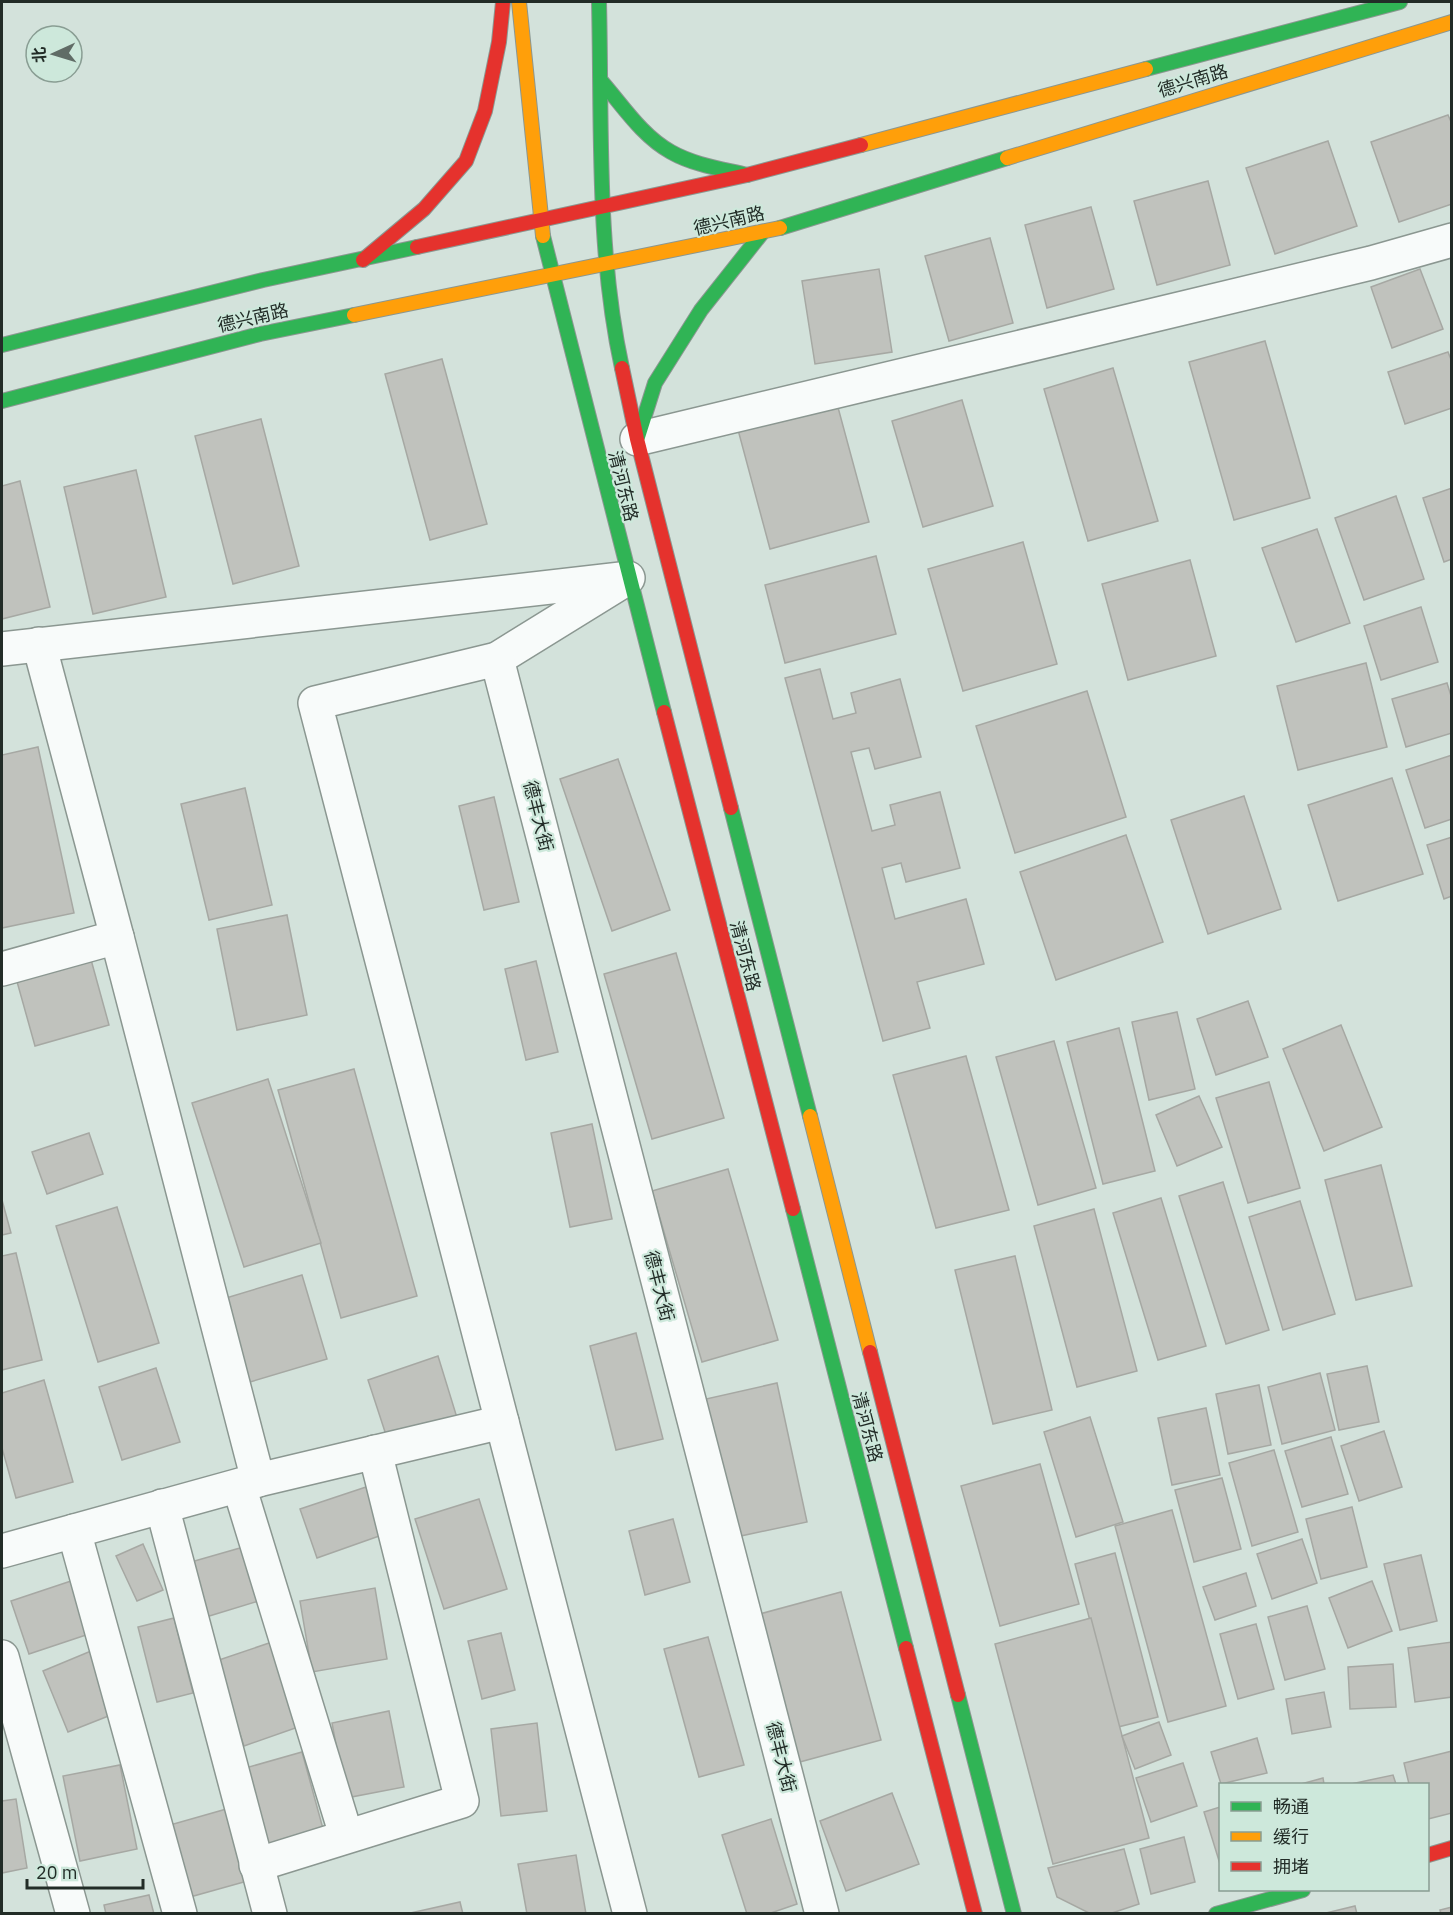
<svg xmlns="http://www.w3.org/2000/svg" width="1453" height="1915" viewBox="0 0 1453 1915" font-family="'IBM Plex Sans','Noto Sans SC',sans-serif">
<rect width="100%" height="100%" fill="#d3e2db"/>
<g fill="#c0c2bd" stroke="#a6a8a3" stroke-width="1.5">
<path d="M 1448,115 L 1452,124 L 1452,204 L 1399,222 L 1371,142 Z"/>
<path d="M 1328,141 L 1357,226 L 1275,254 L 1246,168 Z"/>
<path d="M 1208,181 L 1230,265 L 1157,285 L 1134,201 Z"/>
<path d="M 1091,207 L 1114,289 L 1047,308 L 1025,225 Z"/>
<path d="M 990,238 L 1013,323 L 949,341 L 925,256 Z"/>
<path d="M 879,269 L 892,352 L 815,364 L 802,281 Z"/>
<path d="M 1420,269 L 1443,329 L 1392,348 L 1371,287 Z"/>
<path d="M 1265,341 L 1310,498 L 1234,520 L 1189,362 Z"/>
<path d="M 1448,352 L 1452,362 L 1452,408 L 1405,424 L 1388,372 Z"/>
<path d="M 442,359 L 487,524 L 430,540 L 385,374 Z"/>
<path d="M 1113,368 L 1158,521 L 1088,541 L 1044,389 Z"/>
<path d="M 836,400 L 869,522 L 770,549 L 737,426 Z"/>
<path d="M 962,400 L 993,506 L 923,527 L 892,421 Z"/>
<path d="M 261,419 L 299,566 L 233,584 L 195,436 Z"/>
<path d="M 136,470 L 166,597 L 93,614 L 64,487 Z"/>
<path d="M 20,481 L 50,607 L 2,619 L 2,486 Z"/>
<path d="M 1452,488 L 1452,559 L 1444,562 L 1423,498 Z"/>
<path d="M 1396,496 L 1424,579 L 1364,600 L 1335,518 Z"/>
<path d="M 1317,529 L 1350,623 L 1296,642 L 1262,548 Z"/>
<path d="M 1023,542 L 1057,664 L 963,691 L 928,569 Z"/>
<path d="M 876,556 L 896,634 L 785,663 L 765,585 Z"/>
<path d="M 1190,560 L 1216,656 L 1128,680 L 1102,584 Z"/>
<path d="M 1421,607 L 1438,662 L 1381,680 L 1364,626 Z"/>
<path d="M 1366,663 L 1387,747 L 1298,770 L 1277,686 Z"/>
<path d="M 820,669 L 833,719 L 856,713 L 851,693 L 900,679 L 921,757 L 875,769 L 869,748 L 851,752 L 872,831 L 895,825 L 890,805 L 940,792 L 960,868 L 906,882 L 901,863 L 882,868 L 895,919 L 966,899 L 984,964 L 917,982 L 930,1028 L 883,1041 L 785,678 Z"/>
<path d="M 1447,683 L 1452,699 L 1452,733 L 1406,747 L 1392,699 Z"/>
<path d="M 1087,691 L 1126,817 L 1015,853 L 976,726 Z"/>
<path d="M 38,747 L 74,913 L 2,928 L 2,755 Z"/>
<path d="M 1452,755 L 1452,819 L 1425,828 L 1406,770 Z"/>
<path d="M 618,759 L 670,910 L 612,931 L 560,779 Z"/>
<path d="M 1392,778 L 1423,874 L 1338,901 L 1308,805 Z"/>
<path d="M 245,788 L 272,905 L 209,920 L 181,804 Z"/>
<path d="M 1244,796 L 1281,909 L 1208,934 L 1171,820 Z"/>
<path d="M 494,797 L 519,902 L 484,910 L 459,806 Z"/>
<path d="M 1126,835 L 1163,942 L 1056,980 L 1020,872 Z"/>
<path d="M 1452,837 L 1452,896 L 1444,899 L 1427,845 Z"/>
<path d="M 287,915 L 307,1015 L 237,1030 L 217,929 Z"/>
<path d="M 676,953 L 724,1118 L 652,1139 L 604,974 Z"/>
<path d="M 90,956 L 109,1025 L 35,1046 L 16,978 Z"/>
<path d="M 536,961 L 558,1052 L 526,1060 L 505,969 Z"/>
<path d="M 1248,1001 L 1268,1057 L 1216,1075 L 1197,1019 Z"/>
<path d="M 1177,1012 L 1195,1089 L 1149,1100 L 1132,1022 Z"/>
<path d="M 1341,1025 L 1382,1127 L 1324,1151 L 1283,1049 Z"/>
<path d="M 1119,1028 L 1155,1171 L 1103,1184 L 1067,1042 Z"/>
<path d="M 1054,1041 L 1096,1188 L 1038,1205 L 996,1057 Z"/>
<path d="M 966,1056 L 1009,1210 L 936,1228 L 893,1075 Z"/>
<path d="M 354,1069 L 417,1296 L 341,1318 L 278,1090 Z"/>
<path d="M 268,1079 L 321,1243 L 244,1267 L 192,1103 Z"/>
<path d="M 1269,1082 L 1300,1188 L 1248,1203 L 1216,1098 Z"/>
<path d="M 1199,1096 L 1222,1147 L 1177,1166 L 1156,1115 Z"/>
<path d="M 592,1124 L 612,1219 L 570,1227 L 551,1133 Z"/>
<path d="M 89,1133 L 103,1174 L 47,1194 L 32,1152 Z"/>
<path d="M 1381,1165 L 1412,1286 L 1356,1300 L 1325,1180 Z"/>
<path d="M 728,1169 L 778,1340 L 702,1362 L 652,1191 Z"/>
<path d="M 1223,1182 L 1269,1330 L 1226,1344 L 1179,1196 Z"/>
<path d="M 1161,1198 L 1206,1346 L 1158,1360 L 1113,1213 Z"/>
<path d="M 2,1200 L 11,1233 L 2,1235 Z"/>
<path d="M 1300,1201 L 1335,1314 L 1283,1330 L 1249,1217 Z"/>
<path d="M 117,1207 L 159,1343 L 98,1362 L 56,1226 Z"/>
<path d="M 1094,1209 L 1137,1371 L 1077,1387 L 1034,1226 Z"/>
<path d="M 16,1253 L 42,1360 L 2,1370 L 2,1256 Z"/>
<path d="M 1015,1256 L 1052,1410 L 993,1424 L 955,1270 Z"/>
<path d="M 302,1275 L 327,1359 L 250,1382 L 226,1298 Z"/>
<path d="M 636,1333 L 663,1439 L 616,1450 L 590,1346 Z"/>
<path d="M 438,1356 L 458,1421 L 389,1444 L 368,1380 Z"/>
<path d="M 1367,1366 L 1379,1422 L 1339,1430 L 1327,1374 Z"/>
<path d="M 156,1368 L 180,1442 L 122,1460 L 99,1387 Z"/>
<path d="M 1320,1373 L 1335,1430 L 1282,1444 L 1268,1387 Z"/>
<path d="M 44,1380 L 73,1482 L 16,1498 L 2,1448 L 2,1393 Z"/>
<path d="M 777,1383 L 807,1522 L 736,1537 L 706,1399 Z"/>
<path d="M 1259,1385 L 1271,1445 L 1228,1454 L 1216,1394 Z"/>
<path d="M 1206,1408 L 1220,1475 L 1172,1485 L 1158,1418 Z"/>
<path d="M 1090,1417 L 1123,1522 L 1076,1537 L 1044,1432 Z"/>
<path d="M 1384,1431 L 1402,1487 L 1359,1501 L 1341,1446 Z"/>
<path d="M 1331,1437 L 1348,1494 L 1302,1507 L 1285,1451 Z"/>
<path d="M 1274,1450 L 1298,1532 L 1252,1546 L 1229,1463 Z"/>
<path d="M 1040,1464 L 1079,1604 L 1000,1626 L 961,1486 Z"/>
<path d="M 1222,1478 L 1241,1549 L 1194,1562 L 1175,1490 Z"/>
<path d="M 366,1487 L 382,1535 L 317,1558 L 300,1509 Z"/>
<path d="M 479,1499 L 507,1589 L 444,1609 L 415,1519 Z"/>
<path d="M 1352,1507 L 1367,1567 L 1321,1579 L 1306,1519 Z"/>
<path d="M 1172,1510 L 1226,1706 L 1168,1722 L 1115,1526 Z"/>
<path d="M 673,1519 L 690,1582 L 645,1595 L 629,1531 Z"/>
<path d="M 1302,1539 L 1317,1583 L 1272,1599 L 1257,1554 Z"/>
<path d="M 143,1544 L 163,1590 L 137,1601 L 116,1556 Z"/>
<path d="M 247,1546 L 262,1600 L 206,1617 L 191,1562 Z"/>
<path d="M 1115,1553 L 1158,1717 L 1118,1727 L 1075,1564 Z"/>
<path d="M 1421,1555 L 1437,1621 L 1400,1630 L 1384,1564 Z"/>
<path d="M 1246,1573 L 1256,1606 L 1215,1620 L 1203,1587 Z"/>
<path d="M 71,1581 L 89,1634 L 29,1654 L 11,1601 Z"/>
<path d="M 1372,1581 L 1392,1631 L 1348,1648 L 1329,1598 Z"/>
<path d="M 375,1588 L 387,1659 L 312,1672 L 300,1601 Z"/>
<path d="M 841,1592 L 881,1740 L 796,1763 L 756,1615 Z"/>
<path d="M 1307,1606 L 1325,1669 L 1285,1680 L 1268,1617 Z"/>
<path d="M 174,1618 L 193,1693 L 157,1702 L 138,1627 Z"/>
<path d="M 1091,1618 L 1149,1838 L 1053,1864 L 995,1644 Z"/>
<path d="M 1256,1624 L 1274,1689 L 1238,1699 L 1220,1634 Z"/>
<path d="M 501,1633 L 515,1690 L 482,1699 L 468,1641 Z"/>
<path d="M 708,1637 L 744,1765 L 699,1777 L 664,1649 Z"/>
<path d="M 272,1642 L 301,1726 L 244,1746 L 216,1661 Z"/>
<path d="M 1452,1642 L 1452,1697 L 1415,1702 L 1408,1648 Z"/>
<path d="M 91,1651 L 116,1713 L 68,1732 L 43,1671 Z"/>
<path d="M 1393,1664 L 1396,1707 L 1350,1709 L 1348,1667 Z"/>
<path d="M 1324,1692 L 1331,1727 L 1292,1734 L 1286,1699 Z"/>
<path d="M 389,1711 L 404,1787 L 346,1798 L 332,1723 Z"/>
<path d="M 1159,1722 L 1171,1755 L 1135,1769 L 1122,1736 Z"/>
<path d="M 537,1723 L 547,1811 L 501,1816 L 491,1729 Z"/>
<path d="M 1257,1738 L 1267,1773 L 1221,1784 L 1211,1752 Z"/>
<path d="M 1452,1751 L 1452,1813 L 1428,1819 L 1428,1784 L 1409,1784 L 1404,1763 Z"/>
<path d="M 302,1752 L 325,1836 L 265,1853 L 242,1769 Z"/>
<path d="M 1183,1763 L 1197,1806 L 1151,1822 L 1136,1778 Z"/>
<path d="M 120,1765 L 137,1849 L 80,1861 L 63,1776 Z"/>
<path d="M 1393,1775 L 1396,1784 L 1351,1784 Z"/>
<path d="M 1323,1778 L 1324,1784 L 1301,1784 Z"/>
<path d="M 892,1793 L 919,1864 L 846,1891 L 820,1821 Z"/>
<path d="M 16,1799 L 27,1868 L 2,1873 L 2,1801 Z"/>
<path d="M 1220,1807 L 1220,1864 L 1204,1812 Z"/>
<path d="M 230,1808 L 251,1880 L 190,1897 L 170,1825 Z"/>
<path d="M 771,1819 L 797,1904 L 768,1914 L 747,1914 L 722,1835 Z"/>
<path d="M 1184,1837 L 1195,1882 L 1151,1894 L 1140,1849 Z"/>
<path d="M 1124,1849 L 1139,1904 L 1109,1914 L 1091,1914 L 1057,1897 L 1048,1868 Z"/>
<path d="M 576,1855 L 586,1914 L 527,1914 L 518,1864 Z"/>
<path d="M 149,1895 L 154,1914 L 106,1914 L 104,1905 Z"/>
<path d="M 460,1902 L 463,1914 L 406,1914 Z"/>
<path d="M 1355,1906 L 1357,1914 L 1322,1914 Z"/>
<path d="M 1452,1907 L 1452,1914 L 1441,1914 L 1440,1910 Z"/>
</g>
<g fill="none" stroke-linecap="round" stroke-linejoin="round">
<g stroke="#8b9791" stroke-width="36">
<g id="street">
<path d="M 637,439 L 1371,263 L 1452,240"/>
<path d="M 628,578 L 497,659 L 315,703 L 630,1914"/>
<path d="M 39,644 L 117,937"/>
<path d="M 2,649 L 621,579"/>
<path d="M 497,659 L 822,1914"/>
<path d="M 2,969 L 117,937 L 258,1480"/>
<path d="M 239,1486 L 346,1835"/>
<path d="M 162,1506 L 270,1914"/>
<path d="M 74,1531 L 180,1914"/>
<path d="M 2,1551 L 258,1480 L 502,1422"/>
<path d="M 2,1657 L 73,1914"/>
<path d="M 256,1865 L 462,1801 L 375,1452"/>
</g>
</g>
<g stroke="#8b9791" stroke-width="16">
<g id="fast">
<path d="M 599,2 C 602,124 596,249 622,368"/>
<path d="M 1146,69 L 1400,2"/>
<path d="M 602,82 C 623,106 642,136 671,152 C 694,165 722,169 747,175"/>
<path d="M 780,228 L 1007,158"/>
<path d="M 543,236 L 664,712"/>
<path d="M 2,345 L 263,280 L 417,247"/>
<path d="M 2,401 L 260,334 L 354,315"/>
<path d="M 638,437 L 655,383 L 701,310 L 762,233"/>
<path d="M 731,808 L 810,1116"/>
<path d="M 793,1209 L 906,1648"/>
<path d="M 958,1695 L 1014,1914"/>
<path d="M 1216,1914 L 1303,1890"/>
</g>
</g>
<g stroke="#8b9791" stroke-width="16">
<g id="slow">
<path d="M 519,2 L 543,236"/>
<path d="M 861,145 L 1146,69"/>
<path d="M 1007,158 L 1452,22"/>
<path d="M 354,315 L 780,228"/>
<path d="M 810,1116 L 870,1352"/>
</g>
</g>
<g stroke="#8b9791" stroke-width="16">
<g id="jam">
<path d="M 417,247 L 747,175 L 861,145"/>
<path d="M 363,260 L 424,209 L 466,161 L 485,111 L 499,42 L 503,2"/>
<path d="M 622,368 L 637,439 L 731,808"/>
<path d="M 664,712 L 793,1209"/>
<path d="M 870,1352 L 958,1695"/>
<path d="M 906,1648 L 975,1914"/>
<path d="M 1428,1855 L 1452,1848"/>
</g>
</g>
<use href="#street" stroke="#f8fbfa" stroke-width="33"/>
<use href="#fast" stroke="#30b455" stroke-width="14"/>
<use href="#slow" stroke="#ff9f0a" stroke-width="14"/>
<use href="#jam" stroke="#e5322d" stroke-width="14"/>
</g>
<g text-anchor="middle" stroke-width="4.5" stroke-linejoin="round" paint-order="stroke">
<g font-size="18" fill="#222c27" stroke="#cde8db">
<text transform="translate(1193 81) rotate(-17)" y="6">德兴南路</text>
<text transform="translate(729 221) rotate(-13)" y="6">德兴南路</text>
<text transform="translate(253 318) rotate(-13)" y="6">德兴南路</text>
<text transform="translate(623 486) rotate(76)" y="6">清河东路</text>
<text transform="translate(538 816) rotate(76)" y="6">德丰大街</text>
<text transform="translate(745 956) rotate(75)" y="6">清河东路</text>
<text transform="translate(659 1286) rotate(76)" y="6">德丰大街</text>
<text transform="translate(867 1427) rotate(75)" y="6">清河东路</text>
<text transform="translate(781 1757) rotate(76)" y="6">德丰大街</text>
</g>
</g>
<rect width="1453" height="1915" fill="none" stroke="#222c27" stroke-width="6"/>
<rect x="1219" y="1783" width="210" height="108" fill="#cde8db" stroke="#899d93" stroke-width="1.5"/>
<rect x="1231" y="1802" width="30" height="9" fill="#30b455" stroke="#899d93" stroke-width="1.5"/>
<text x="1273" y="1813" font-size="18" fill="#222c27">畅通</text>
<rect x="1231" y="1832" width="30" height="9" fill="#ff9f0a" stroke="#899d93" stroke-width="1.5"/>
<text x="1273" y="1843" font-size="18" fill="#222c27">缓行</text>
<rect x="1231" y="1862" width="30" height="9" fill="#e5322d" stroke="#899d93" stroke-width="1.5"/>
<text x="1273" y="1873" font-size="18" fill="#222c27">拥堵</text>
<g transform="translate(54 54) rotate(266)"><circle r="28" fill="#cde8db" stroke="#899d93" stroke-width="1.5"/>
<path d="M0-4.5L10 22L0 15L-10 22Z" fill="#606c66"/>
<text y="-9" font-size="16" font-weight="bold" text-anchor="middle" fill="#222c27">北</text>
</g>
<path d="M27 1879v9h116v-9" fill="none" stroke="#222c27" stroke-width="3"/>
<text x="36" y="1879" font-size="18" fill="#222c27" stroke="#cde8db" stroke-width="4.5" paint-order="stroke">20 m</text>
</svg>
